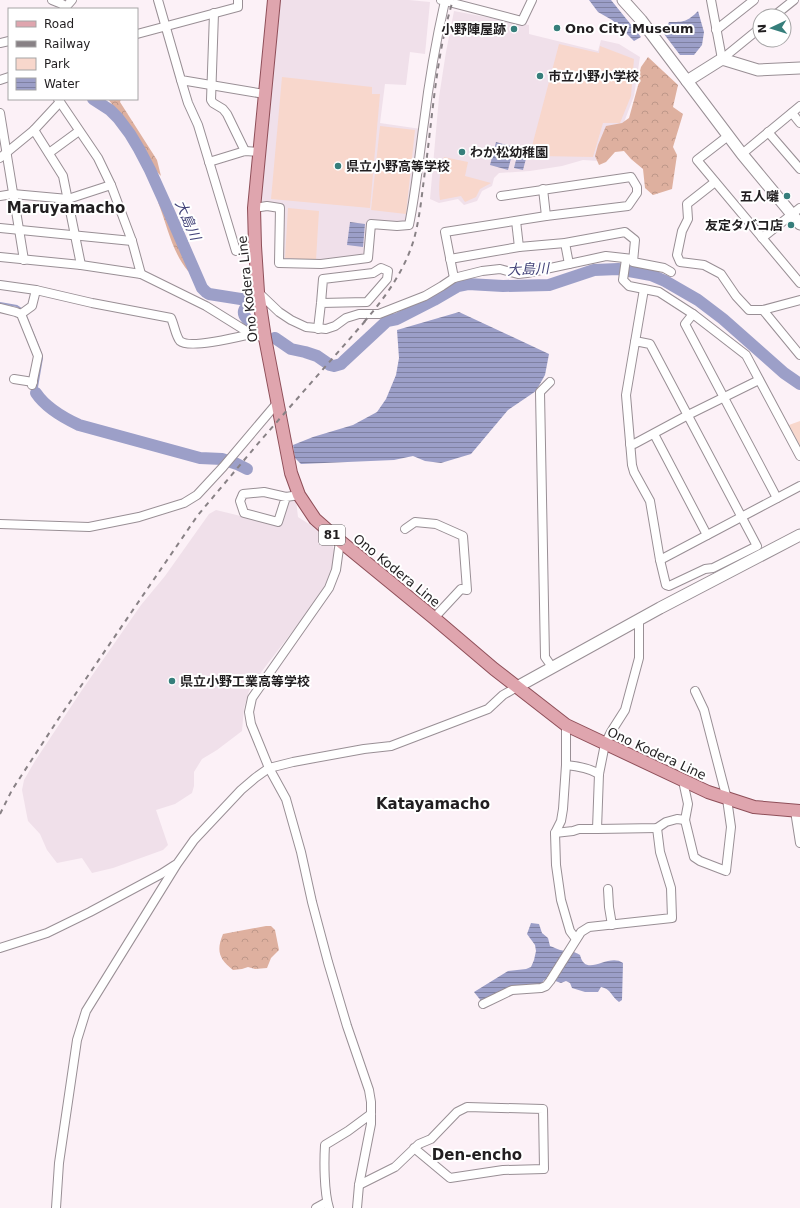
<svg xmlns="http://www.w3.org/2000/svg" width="800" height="1208" viewBox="0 0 800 1208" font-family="'DejaVu Sans','Noto Sans JP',sans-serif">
<defs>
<pattern id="forest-crowns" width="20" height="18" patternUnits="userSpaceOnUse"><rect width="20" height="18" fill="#deb09f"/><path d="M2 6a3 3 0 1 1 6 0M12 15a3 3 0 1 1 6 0" fill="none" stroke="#be9789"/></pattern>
<pattern id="water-rules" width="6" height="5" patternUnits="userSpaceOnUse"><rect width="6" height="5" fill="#9c9fc8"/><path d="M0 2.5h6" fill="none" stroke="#7f81a2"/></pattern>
</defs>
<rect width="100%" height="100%" fill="#fcf1f7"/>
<g fill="#f0e0ea">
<path d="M 277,0 L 409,0 L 430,2 L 425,54 L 410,52 L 406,85 L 385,84 L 380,123 L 421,129 L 409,217 L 404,222 L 395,224 L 369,223 L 366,257 L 320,262 L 281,262 L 283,206 L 257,205 Z"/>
<path d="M 454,11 L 529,25 L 529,34 L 598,51 L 601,40 L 619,44 L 640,57 L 634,96 L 623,125 L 598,161 L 583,160 L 562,166 L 530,171 L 499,173 L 494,178 L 492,186 L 482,191 L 477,201 L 464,205 L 458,199 L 439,203 L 430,199 L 439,97 L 446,52 Z"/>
<path d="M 293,499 L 296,500 L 298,517 L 312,526 L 316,526 L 332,542 L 334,551 L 333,566 L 322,593 L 262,671 L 249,691 L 244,708 L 242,731 L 217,750 L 202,759 L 194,772 L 194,786 L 192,793 L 175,804 L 156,810 L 168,845 L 163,850 L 113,868 L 92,873 L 82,858 L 57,863 L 47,850 L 40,834 L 28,821 L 26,811 L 22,790 L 24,780 L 35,761 L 82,690 L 141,605 L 165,576 L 209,514 L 216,510 L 277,525 L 287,502 Z"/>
</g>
<g fill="url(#forest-crowns)">
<path d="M 648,57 L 678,85 L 673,107 L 683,114 L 673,147 L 677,155 L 672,189 L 653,195 L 645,188 L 643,169 L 631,159 L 624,151 L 615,152 L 606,162 L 599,165 L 595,156 L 598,145 L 606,126 L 622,123 L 629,118 L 639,82 L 639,75 L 641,67 Z"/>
<path d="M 108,99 L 121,99 L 120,102 L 157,160 L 161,176 L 153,168 L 139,140 Z"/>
<path d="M 158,202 L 163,207 L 170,221 L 193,272 L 188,271 C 172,252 167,225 158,202 Z"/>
<path d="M 266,926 L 271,926 L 275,930 L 279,950 L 271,958 L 267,968 L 255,969 L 248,967 L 242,969 L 233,970 C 219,959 216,951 223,934 Z"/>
</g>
<g fill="#f8d7cc">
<path d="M 559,44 L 599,53 L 600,46 L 634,59 L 631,96 L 620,123 L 603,123 L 593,157 L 539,156 L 540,148 L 532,146 Z"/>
<path d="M 282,77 L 372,87 L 372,94 L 380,94 L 370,208 L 271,199 Z"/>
<path d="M 380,126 L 415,130 L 406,214 L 371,210 Z"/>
<path d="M 444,157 L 468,162 L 465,176 L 491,183 L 480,189 L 476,197 L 465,202 L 461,196 L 440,200 C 438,185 440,171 444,157 Z"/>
<path d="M 288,208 L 319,211 L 316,260 L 285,258 Z"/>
<path d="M 800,421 L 800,446 L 789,425 Z"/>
</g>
<g fill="url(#water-rules)">
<path d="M 589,0 L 611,0 L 641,37 L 634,41 L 620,27 L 612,20 L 598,12 Z"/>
<path d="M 698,11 L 704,32 L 702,45 L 694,55 L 680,55 L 664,34 L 669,22 C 684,22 687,22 698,11 Z"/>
<path d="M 496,142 L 514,147 L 508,170 L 490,165 Z"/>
<path d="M 519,148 L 528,151 L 523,170 L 514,168 Z"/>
<path d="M 350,222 L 365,224 L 363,247 L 347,245 Z"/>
<path d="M 459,312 L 549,354 L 545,375 L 536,391 L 508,410 L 471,454 L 441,463 L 425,461 L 413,456 L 394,460 L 301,464 L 295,458 L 293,445 L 313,437 L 353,425 L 377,412 L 386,399 L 396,375 L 399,358 L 397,330 Z"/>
<path d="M 531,923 L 539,924 L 542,933 L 548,938 L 550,946 C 554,947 556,949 560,950 C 567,952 573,950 580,955 C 586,979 608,952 623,963 L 622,1000 L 619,1002 C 611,996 611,989 601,987 L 598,992 L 585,992 L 572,988 L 570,983 L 566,981 L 561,983 L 547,978 L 543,981 L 542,986 L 482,1002 L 474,992 L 508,971 L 526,969 L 531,967 L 534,960 L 536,951 L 535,945 L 527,934 Z"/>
</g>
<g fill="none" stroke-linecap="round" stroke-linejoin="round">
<g stroke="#9c9fc8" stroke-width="2">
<path d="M 0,303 L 17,306 L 23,310"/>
<path d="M 25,314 L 40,351 L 42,358 L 36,393"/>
</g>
<g stroke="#9c9fc8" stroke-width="12">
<path d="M 93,99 L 110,110 L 118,118 L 130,134 L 139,149 L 150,170 L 169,212 L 202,288 L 206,292 L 209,294 L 247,300 L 248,302 C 247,306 245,308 244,311 C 242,318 255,326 260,329"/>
<path d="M 275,338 L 291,349 L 305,352 L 317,356 L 330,365 L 334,366 L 341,364 L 344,361 L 387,321 L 397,319 L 434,300 L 458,286 L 468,284 L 503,286 L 549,285 L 594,270 L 618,269 L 651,275 L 665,281 L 698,300 L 723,319 L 784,373 L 800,384"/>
<path d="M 36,393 C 46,408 64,418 79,425 L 200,458 L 222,459 L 237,464 L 247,469"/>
</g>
<g stroke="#998f95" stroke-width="10">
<g id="street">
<path d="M 52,0 L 62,4 L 65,8"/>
<path d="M 158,0 L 181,80 L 264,94"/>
<path d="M 441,0 L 522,21 L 532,0"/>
<path d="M 711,0 L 722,59 L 760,28"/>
<path d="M 64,9 L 72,0"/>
<path d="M 214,13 L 211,100 L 213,103 L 223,109 L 227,114 L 245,151"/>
<path d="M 774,16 L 794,0"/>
<path d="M 716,30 L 754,0"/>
<path d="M 137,34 L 238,7 L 238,0"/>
<path d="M 0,43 L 9,41"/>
<path d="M 0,80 L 9,77"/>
<path d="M 181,80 L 188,103 L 198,125 L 236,251 L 255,246"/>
<path d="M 58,99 L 98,158 L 111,185 L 132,241 L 141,274"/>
<path d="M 0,113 L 24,260"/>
<path d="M 792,113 L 800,123"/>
<path d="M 34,130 L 63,176 L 81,265"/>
<path d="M 768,132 L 800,169"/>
<path d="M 728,136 L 697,160 L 800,283"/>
<path d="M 49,153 L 79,131"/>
<path d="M 742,154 L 800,106"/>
<path d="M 0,158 L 34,130 L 60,102"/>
<path d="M 209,162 L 245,151 L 258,152"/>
<path d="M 715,182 L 687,204 L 688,219 L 682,231 L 677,255 L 680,262 L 704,265 L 721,274 L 736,296 L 749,310 L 763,310 L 800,300"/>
<path d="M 543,189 L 546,216"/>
<path d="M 0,196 L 13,194 L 68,199 L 111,185"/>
<path d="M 254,208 L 267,206 L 280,208 L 279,263 L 321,264 L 368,258 L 371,224 L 397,226 L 409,225 C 416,191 419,157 424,122 C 429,81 436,41 445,1"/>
<path d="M 516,221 L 519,247"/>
<path d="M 0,228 L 132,241"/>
<path d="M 762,238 L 800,208"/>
<path d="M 565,243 L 569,264"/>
<path d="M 0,257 L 81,265 L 141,274 L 206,306 L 251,334 L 265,338"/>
<path d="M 450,259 L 519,247 L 565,243 L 625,232 L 635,240 L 633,262 L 664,268 L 671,272"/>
<path d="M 626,259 L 623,280 L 629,286 L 659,292 L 693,314 L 746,355 L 800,456"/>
<path d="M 454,278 L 445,232 L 546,216 L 628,206 L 637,193 L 637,187 L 631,177 L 501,196"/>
<path d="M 0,285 L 36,290 L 92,303 L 171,318 C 174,324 176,337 180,341 C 189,349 238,337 251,334"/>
<path d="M 258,292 L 279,312 L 291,320 L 306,327 L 326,329 L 335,326 L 346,318 L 359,314 L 379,314 L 425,296 L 442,286 L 454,278 L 482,271 L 500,269 L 518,274 L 527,273 L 606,256 L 633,259"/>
<path d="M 0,308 L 16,312 L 21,314 L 38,356 L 32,385"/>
<path d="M 763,310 L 800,355"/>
<path d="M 21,314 L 32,306 L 36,290"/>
<path d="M 693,314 L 685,324 L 777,498"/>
<path d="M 318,329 L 321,303 L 323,279 L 373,273 L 381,268 L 388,271 L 387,279 L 367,302 L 321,303"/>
<path d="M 635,341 L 650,344 L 757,546 L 713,568 L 705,569 L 669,586 L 666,585 L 660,560 L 650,501 L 634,472 L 632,465 L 626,395 L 644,289"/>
<path d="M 14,379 L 33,382"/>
<path d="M 550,382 L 540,392 L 545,657 L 552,667"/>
<path d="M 654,434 L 707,535"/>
<path d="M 630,444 L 634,444 L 688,415 L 759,380"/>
<path d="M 286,497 L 278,522 L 244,513 L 240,501 L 243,494 L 264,492 L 286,497 L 299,495"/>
<path d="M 0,524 L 89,527 L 139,517 L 184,503 L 197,495 L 223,467 L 278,402"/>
<path d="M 405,529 L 415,522 L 436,524 L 463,536 L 467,590 L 461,589 L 434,618"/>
<path d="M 340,541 L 336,570 L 329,588 L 252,698 L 249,712 L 251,724 L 269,768 L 286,799 L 301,852 L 312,902 L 328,962 L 347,1026 L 369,1090 L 371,1102 L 371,1124 L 359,1185 L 357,1208"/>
<path d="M 660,560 L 800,486"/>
<path d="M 639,620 L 639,658 L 625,710 L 611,732 L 605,744 L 599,774 L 597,829 L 657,828 L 666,822 L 677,819 L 685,820 L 688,804 L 683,781"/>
<path d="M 566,725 L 566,765 L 563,809 L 561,821 L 555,833 L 556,865 L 561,900 L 570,931 L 576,939"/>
<path d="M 566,765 C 578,766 589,768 599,774"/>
<path d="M 795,811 L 800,843"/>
<path d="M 685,820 L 694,857 L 700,861 L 726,871 L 731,827 L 727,799 L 704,710 L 695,691"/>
<path d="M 555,833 L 573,831 L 579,829 L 597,829"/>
<path d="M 608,889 L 609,907 L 612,925"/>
<path d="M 0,948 L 47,933 L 90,912 L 161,874 L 175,865"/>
<path d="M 483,1004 L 512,990 L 541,988 L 546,986 L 550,981 L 581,932 L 589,927 L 672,918 L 671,888 L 660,852 L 657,828"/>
<path d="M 359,1185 L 395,1167 L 419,1144 L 431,1139 L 457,1112 L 467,1107 L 543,1109 L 544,1169 L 503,1170 L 450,1178 L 414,1148"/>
<path d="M 56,1208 L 59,1163 L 77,1040 L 86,1011 L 177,864 L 194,840 L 241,790 L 255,778 L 269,768 L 293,762 L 364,749 L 391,746 L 488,709 L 503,695 L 517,687"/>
<path d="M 316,1208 L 327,1202"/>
<path d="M 329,1208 C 324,1192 324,1162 325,1145 L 348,1131 L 371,1114"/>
</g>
</g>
<g stroke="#998f95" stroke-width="13">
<g id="secondary">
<path d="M 623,0 L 641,20 L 742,154 L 800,224"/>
<path d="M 687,81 L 722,59 L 758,70 L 800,68"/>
<path d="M 517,687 L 660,608 L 800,535"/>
</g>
</g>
<g stroke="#8f4f59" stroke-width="14">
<path id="primary" d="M 274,0 L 254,208 L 255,246 L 258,292 L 265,338 L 291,473 L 299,495 L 315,519 L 340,541 L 434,618 L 494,669 L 566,725 L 708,792 L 754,807 L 800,811"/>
</g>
<use href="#street" stroke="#fff" stroke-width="8"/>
<use href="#secondary" stroke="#fff" stroke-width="11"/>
<use href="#primary" stroke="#dfa5ae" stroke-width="12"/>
<g stroke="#888185" stroke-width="2" stroke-dasharray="5 5" stroke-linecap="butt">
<path d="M 364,322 C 385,298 405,270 414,239 C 420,217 422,193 425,171 C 433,114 436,55 453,0"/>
<path d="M 0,814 L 12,790 L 59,718 L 198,515 L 261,440 L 367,319"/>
</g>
</g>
<g fill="#367e7b" stroke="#fff" stroke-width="1.5">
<circle cx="557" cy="28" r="4"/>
<circle cx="514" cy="29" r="4"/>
<circle cx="540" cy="76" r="4"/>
<circle cx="462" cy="152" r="4"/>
<circle cx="338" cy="166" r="4"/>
<circle cx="787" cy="196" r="4"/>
<circle cx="791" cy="225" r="4"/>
<circle cx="172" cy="681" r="4"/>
</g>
<g text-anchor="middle" stroke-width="4" stroke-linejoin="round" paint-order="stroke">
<rect fill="#fff" stroke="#646263" stroke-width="1" x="319" y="525" width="26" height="20" rx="3"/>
<g font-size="12" font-weight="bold" fill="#211e20">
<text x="332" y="539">81</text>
</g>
<g font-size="13" font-weight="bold" fill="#211e20" stroke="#fff" text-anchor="start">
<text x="565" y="33">Ono City Museum</text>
<text x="506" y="34" text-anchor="end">小野陣屋跡</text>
<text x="548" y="81">市立小野小学校</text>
<text x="470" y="157">わか松幼稚園</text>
<text x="346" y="171">県立小野高等学校</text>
<text x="779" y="201" text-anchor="end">五人囃</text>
<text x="783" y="230" text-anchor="end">友定タバコ店</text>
<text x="180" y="686">県立小野工業高等学校</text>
</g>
<g font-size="13" fill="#211e20" stroke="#fff">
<text transform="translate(247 289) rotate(-96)" y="5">Ono Kodera Line</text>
<text transform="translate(397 570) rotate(39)" y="5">Ono Kodera Line</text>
<text transform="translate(657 753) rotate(25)" y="5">Ono Kodera Line</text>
</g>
<g font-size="14" font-style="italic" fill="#434379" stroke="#fff">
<text transform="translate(188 220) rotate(66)" y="5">大島川</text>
<text transform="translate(528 269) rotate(-3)" y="5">大島川</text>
</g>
<g font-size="15" font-weight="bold" fill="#211e20" stroke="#fff">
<text x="66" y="213">Maruyamacho</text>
<text x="433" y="809">Katayamacho</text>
<text x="477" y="1160">Den-encho</text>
</g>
</g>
<rect x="8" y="8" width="130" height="92" fill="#ffffff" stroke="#a6a5a6"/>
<rect x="16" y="21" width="20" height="6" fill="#dfa5ae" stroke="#a6a5a6"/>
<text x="44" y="28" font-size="12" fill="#211e20">Road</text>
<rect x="16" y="41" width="20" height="6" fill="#888185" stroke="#a6a5a6"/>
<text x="44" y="48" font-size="12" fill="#211e20">Railway</text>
<rect x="16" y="58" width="20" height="12" fill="#f8d7cc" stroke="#a6a5a6"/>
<text x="44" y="68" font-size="12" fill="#211e20">Park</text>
<rect x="16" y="78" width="20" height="12" fill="url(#water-rules)" stroke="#a6a5a6"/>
<text x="44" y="88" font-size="12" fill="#211e20">Water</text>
<g transform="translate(772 28) rotate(266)"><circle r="19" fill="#ffffff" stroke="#a6a5a6"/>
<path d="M0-3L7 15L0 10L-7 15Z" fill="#367e7b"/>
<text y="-6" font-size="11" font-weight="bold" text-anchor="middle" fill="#211e20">N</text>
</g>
</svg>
